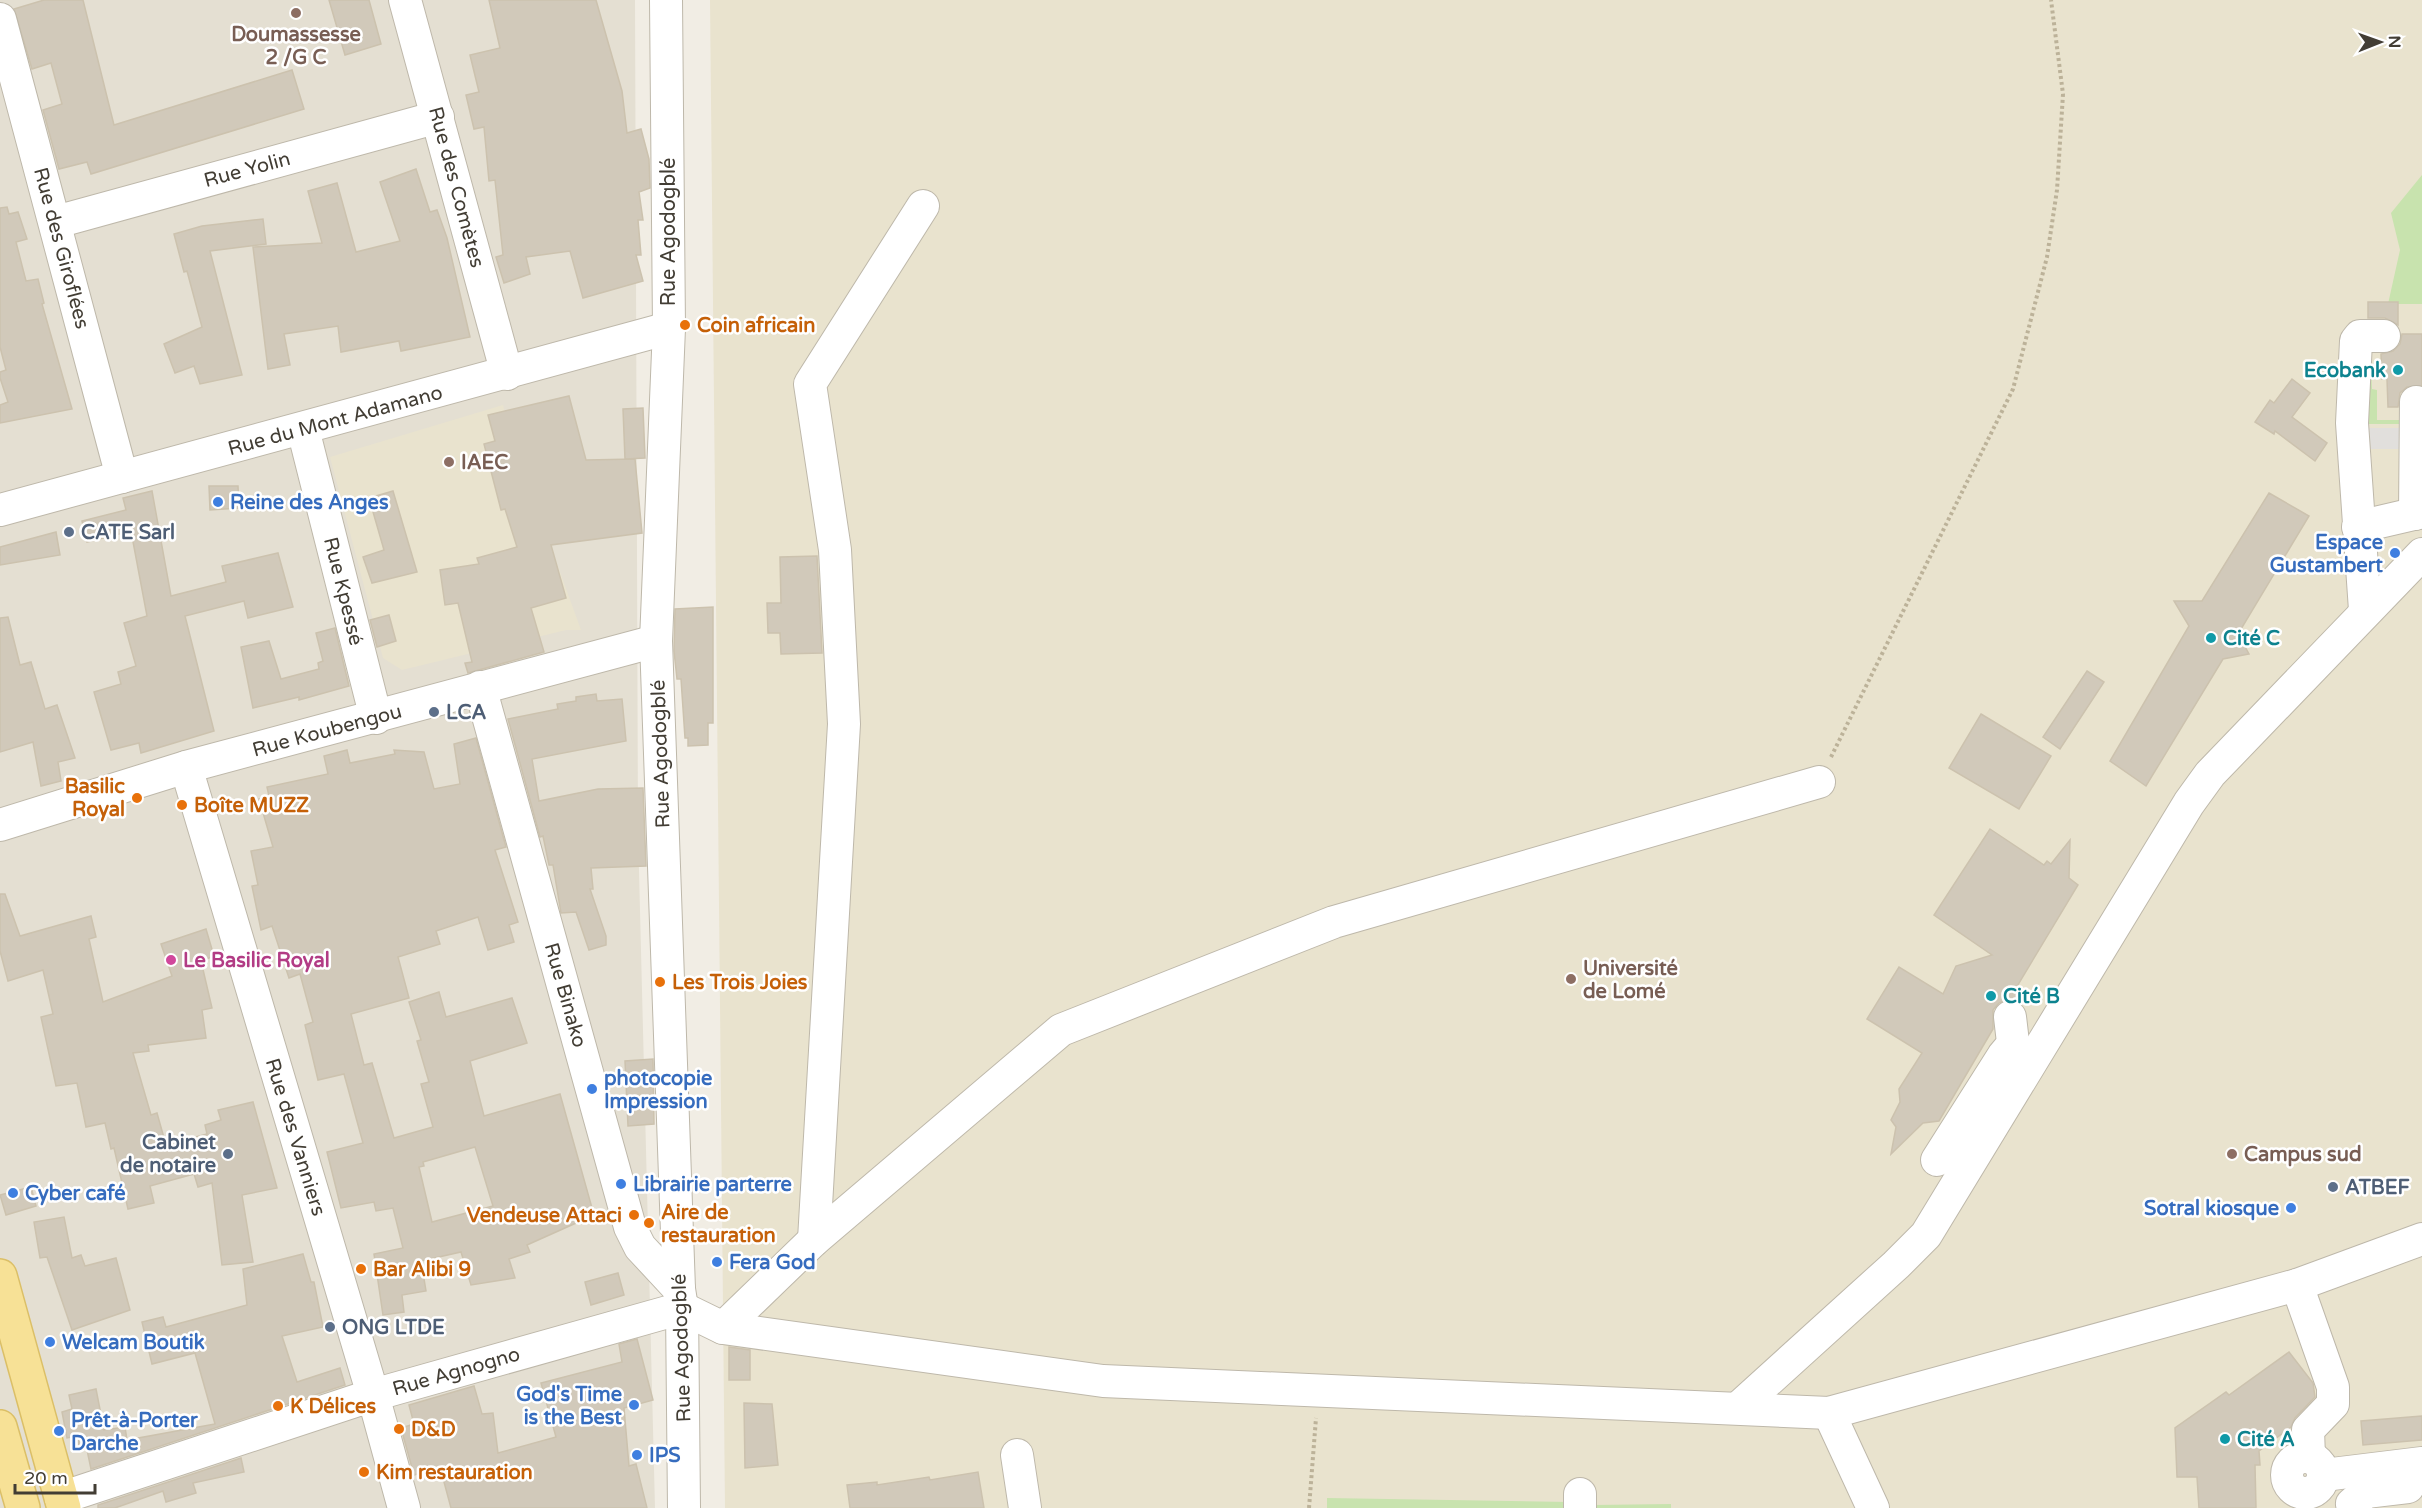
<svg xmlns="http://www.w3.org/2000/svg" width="2422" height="1508" viewBox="0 0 2422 1508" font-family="'Varela Round',sans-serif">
<rect width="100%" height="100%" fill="#f1ede4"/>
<path fill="#e4dfd2" d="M 0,0 L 635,0 L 638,831 L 655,1508 L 0,1508 Z"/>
<g fill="#e9e3ce">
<path d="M 710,0 L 2422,0 L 2422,1508 L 725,1508 Z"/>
<path d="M 503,405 L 511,437 L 581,630 L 566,630 L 402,670 L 383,658 L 330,457 Z"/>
</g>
<g fill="#c8e3ae">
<path d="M 2422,175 L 2422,304 L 2388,304 L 2400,250 L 2391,213 Z"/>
<path d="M 2371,370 L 2372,389 L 2377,390 L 2377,420 L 2406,420 L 2405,424 L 2363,424 L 2364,371 Z"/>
<path d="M 1327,1498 L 1570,1502 L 1570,1508 L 1327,1508 Z"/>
<path d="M 1671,1504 L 1671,1508 L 1593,1508 L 1593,1505 Z"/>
</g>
<path fill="#e1dfdc" d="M 2362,428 L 2407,428 L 2422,449 L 2362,449 Z"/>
<g fill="#d1c9ba" stroke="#ccc2ae" stroke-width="1.5" fill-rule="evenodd">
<path d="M 44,0 L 83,0 L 114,125 L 292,70 L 304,109 L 91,174 L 87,162 L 59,169 L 43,110 L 62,104 L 51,63 L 32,69 L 14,9 Z"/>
<path d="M 329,0 L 369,0 L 381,44 L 345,55 Z"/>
<path d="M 489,0 L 596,0 L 622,91 L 627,133 L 641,129 L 649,159 L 650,188 L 639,192 L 643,220 L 638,220 L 641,255 L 636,255 L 643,281 L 583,298 L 570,251 L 526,257 L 530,274 L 504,283 L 496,257 L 503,255 L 495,180 L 489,181 L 484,127 L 474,129 L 466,95 L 479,92 L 470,55 L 500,48 Z"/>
<path d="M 416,169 L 430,212 L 437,210 L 447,238 L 470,337 L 401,351 L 399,341 L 341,352 L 338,326 L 284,334 L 290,365 L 268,369 L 253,247 L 322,243 L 308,191 L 337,183 L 356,252 L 400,241 L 380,182 Z"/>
<path d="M 7,207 L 9,214 L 18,212 L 27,239 L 16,242 L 26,281 L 38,279 L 44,303 L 42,304 L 72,409 L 0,423 L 0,405 L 8,402 L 0,378 L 0,372 L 6,370 L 0,347 L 0,208 Z"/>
<path d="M 263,219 L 266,244 L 210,251 L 242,375 L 200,384 L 194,366 L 175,373 L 164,344 L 202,327 L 187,271 L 184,272 L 174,234 L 202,226 Z"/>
<path d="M 2368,302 L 2398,302 L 2398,325 L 2385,318 L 2368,318 Z"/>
<path d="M 2402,334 L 2422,334 L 2422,386 L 2407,387 L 2400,393 L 2398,407 L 2388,407 L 2387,379 L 2382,379 L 2381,354 L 2393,351 L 2400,344 Z"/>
<path d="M 2292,379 L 2310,393 L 2292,417 L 2327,443 L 2315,461 L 2275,431 L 2274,434 L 2255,422 L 2270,400 L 2274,403 Z"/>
<path d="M 569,396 L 586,460 L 635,459 L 642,533 L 551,545 L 566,598 L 531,608 L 544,652 L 468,673 L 465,663 L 472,662 L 458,603 L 445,605 L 440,570 L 479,564 L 477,558 L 517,547 L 505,509 L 501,510 L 484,444 L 495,441 L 488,415 Z"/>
<path d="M 643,408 L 645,458 L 625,459 L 623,409 Z"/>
<path d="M 209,486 L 238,486 L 239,508 L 210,510 Z"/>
<path d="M 152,491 L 171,596 L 226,582 L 222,566 L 278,553 L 293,607 L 248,618 L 244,601 L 185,616 L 214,731 L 141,753 L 139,743 L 111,750 L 94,692 L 121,684 L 118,672 L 136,666 L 124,623 L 147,616 L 131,531 L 87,542 L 82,521 L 126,510 L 123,498 Z"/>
<path d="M 393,491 L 417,572 L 372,583 L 363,557 L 384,550 L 369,498 Z"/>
<path d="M 2269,493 L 2309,516 L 2238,634 L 2249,654 L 2223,659 L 2146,786 L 2110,761 L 2189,626 L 2174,601 L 2202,601 Z"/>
<path d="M 56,532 L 60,555 L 0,565 L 0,547 Z"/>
<path d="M 817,556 L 822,653 L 781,654 L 780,633 L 768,633 L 767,603 L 781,603 L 780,557 Z"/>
<path d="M 713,607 L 713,723 L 708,723 L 708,745 L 688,746 L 688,738 L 685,738 L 681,679 L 677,679 L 674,651 L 675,609 Z"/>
<path d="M 389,615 L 396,641 L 377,647 L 370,620 Z"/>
<path d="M 8,617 L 20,665 L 31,662 L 45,709 L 57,705 L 75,758 L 58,762 L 61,781 L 41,786 L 33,742 L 0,752 L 0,618 Z"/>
<path d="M 335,628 L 349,686 L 299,700 L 299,697 L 253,708 L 241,647 L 269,641 L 281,679 L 319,669 L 318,663 L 323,661 L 316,633 Z"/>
<path d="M 2087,671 L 2104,682 L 2060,749 L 2043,737 Z"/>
<path d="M 596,694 L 597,701 L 622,699 L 626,741 L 532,759 L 539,801 L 598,789 L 643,788 L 646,866 L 591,868 L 593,889 L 590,889 L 606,936 L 606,945 L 589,950 L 576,912 L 561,913 L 553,865 L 549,865 L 543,836 L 540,837 L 508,719 L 558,709 L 557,704 L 576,701 L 576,697 Z"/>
<path d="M 1981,714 L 2051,756 L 2019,809 L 1949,768 Z"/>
<path d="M 476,738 L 506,847 L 495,850 L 518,922 L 509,925 L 514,942 L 488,950 L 478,917 L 436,931 L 440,944 L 398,957 L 409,998 L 351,1014 L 364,1065 L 372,1063 L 394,1138 L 433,1127 L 421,1084 L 429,1082 L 417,1041 L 421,1040 L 409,1002 L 439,992 L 446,1017 L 512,998 L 527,1043 L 470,1061 L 484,1116 L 560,1094 L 594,1215 L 527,1245 L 530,1252 L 509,1259 L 515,1278 L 471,1285 L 461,1252 L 421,1261 L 426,1291 L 402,1295 L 404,1312 L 383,1315 L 374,1254 L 403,1248 L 393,1208 L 376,1211 L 374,1202 L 341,1208 L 327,1152 L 363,1143 L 344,1074 L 318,1080 L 305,1025 L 313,1022 L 300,974 L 289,978 L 272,926 L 261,930 L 252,886 L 258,885 L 251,851 L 273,847 L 259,799 L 269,796 L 267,787 L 328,774 L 324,756 L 347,750 L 350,763 L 395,754 L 394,750 L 424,752 L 434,789 L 460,784 L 454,744 ZM 475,1147 L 493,1206 L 432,1222 L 419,1167 L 424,1166 L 423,1162 Z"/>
<path d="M 1990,829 L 2044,865 L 2047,861 L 2051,864 L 2070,840 L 2069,878 L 2078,885 L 2016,988 L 2021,1004 L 2008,999 L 1999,1003 L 1993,1010 L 1993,1029 L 1939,1121 L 1923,1123 L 1891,1154 L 1896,1127 L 1891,1120 L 1900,1102 L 1899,1089 L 1922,1053 L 1867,1019 L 1899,967 L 1943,994 L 1956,966 L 1992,955 L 1934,915 Z"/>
<path d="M 0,894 L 5,894 L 20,936 L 91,916 L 96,937 L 89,939 L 103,1002 L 172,976 L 161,944 L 206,929 L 214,956 L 201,961 L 212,1008 L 202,1010 L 206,1038 L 148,1045 L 149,1051 L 133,1053 L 151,1115 L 157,1113 L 166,1145 L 207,1134 L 205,1125 L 221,1120 L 218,1110 L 253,1102 L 277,1188 L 242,1195 L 253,1262 L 222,1265 L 212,1183 L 198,1187 L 194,1174 L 150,1186 L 154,1203 L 128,1209 L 114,1148 L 111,1149 L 105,1123 L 86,1127 L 77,1083 L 56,1086 L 41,1017 L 53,1014 L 43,970 L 8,981 L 0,951 Z"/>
<path d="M 653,1059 L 654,1124 L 628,1126 L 625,1061 Z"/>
<path d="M 31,1187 L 36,1206 L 6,1215 L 0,1195 Z"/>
<path d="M 64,1217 L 72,1258 L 81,1255 L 85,1266 L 116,1258 L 130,1310 L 72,1330 L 47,1257 L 40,1258 L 34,1222 Z"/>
<path d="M 303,1254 L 311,1282 L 314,1282 L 323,1327 L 282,1336 L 297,1382 L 340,1368 L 345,1385 L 91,1469 L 86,1445 L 79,1446 L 78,1436 L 67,1438 L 62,1412 L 72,1409 L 69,1395 L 96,1389 L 104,1430 L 125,1427 L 127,1440 L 215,1424 L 195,1353 L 152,1364 L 142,1322 L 163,1317 L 166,1327 L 247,1305 L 243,1269 Z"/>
<path d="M 618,1273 L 624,1295 L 591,1305 L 585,1282 Z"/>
<path d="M 637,1339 L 653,1400 L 624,1408 L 629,1466 L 636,1464 L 647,1508 L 451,1508 L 440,1467 L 414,1475 L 401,1428 L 414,1424 L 409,1405 L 474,1386 L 482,1414 L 493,1413 L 498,1453 L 556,1437 L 541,1383 L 622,1362 L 619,1344 Z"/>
<path d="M 729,1347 L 750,1350 L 750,1380 L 729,1380 Z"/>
<path d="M 2289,1352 L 2313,1383 L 2315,1397 L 2295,1418 L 2291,1427 L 2259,1451 L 2260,1465 L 2255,1465 L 2256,1508 L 2199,1508 L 2197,1477 L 2177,1477 L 2175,1428 L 2226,1392 L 2229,1395 Z"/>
<path d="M 744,1403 L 772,1404 L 778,1465 L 745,1468 Z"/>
<path d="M 2422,1416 L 2422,1440 L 2363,1445 L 2361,1421 Z"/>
<path d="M 241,1458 L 244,1472 L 193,1483 L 196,1493 L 166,1502 L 163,1491 L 115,1508 L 98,1508 L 98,1505 Z"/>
<path d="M 978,1472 L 984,1508 L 850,1508 L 847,1485 L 877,1482 L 877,1485 L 929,1477 L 930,1480 Z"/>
</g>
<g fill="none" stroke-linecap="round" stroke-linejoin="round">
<g stroke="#beb8aa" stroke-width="34">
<g id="minor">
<path d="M 405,0 L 507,374"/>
<path d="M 666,0 L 669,328 L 656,641 L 679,1289 L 682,1308 L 684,1508"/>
<path d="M 0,19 L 122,477"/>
<path d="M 56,222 L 438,117"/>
<path d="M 303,429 L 376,718"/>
<path d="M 0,510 L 669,328"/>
<path d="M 2415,514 L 2416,402"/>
<path d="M 2358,527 L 2422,512"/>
<path d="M 2365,610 L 2352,423 L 2356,341 L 2360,336 L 2384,336"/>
<path d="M 480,687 L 630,1227 L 640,1247 L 679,1289"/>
<path d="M 186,767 L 373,1395 L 404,1508"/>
<path d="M 0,825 L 186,767 L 656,641"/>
<path d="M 2010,1017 L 2014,1051 L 2025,1066"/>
<path d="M 1937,1160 L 2003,1056 L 2008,1050 L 2014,1051"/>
<path d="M 814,1240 L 844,724 L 835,550 L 810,384 L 923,206"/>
<path d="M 2297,1285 L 2333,1387 L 2333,1404 L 2308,1430 L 2309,1457"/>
<path d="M 723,1328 L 814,1240 L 1061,1030 L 1334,922 L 1819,782"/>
<path d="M 1738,1408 L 1896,1265 L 1926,1235 L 2189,803 L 2210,774 L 2422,554"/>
<path d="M 1829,1413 L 1873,1508"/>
<path d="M 1017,1455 L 1025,1508"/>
<circle cx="2305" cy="1475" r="18"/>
<path d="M 2324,1475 L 2422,1463"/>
<path d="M 61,1498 L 373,1395 L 682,1308 L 723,1328 L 1103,1381 L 1829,1413 L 2297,1285 L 2422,1239"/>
<path d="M 1580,1508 L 1580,1494"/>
<path d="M 2353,1508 L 2352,1504 L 2366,1492 L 2408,1487"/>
</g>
</g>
<g stroke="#dbbf67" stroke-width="36">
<g id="major">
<path d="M 0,1276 L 64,1508"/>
<path d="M 0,1427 L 23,1508"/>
</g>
</g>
<g stroke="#bcb299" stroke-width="4" stroke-dasharray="3 3" stroke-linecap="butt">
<path d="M 1831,757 L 2013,389 L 2047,257 L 2057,190 L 2063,94 L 2051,0"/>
<path d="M 1309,1508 L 1316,1418"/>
</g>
<use href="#minor" stroke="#fff" stroke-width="32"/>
<use href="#major" stroke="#f7e196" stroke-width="33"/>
</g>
<g fill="#8d6e63" stroke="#fff" stroke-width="2">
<circle cx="296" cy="13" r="6"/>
<circle cx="449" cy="462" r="6"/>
<circle cx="1571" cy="979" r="6"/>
<circle cx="2232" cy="1154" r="6"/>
</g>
<g fill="#e8710a" stroke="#fff" stroke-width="2">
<circle cx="685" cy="325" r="6"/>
<circle cx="137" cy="798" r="6"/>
<circle cx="182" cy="805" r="6"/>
<circle cx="660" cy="982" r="6"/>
<circle cx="634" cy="1215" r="6"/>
<circle cx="649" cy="1223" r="6"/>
<circle cx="361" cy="1269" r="6"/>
<circle cx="278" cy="1406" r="6"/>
<circle cx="399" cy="1429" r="6"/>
<circle cx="364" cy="1472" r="6"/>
</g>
<g fill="#0f9aa8" stroke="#fff" stroke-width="2">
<circle cx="2398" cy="370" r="6"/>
<circle cx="2211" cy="638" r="6"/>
<circle cx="1991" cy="996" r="6"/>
<circle cx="2225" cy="1439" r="6"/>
</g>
<g fill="#3f7fe0" stroke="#fff" stroke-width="2">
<circle cx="218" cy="502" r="6"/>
<circle cx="2395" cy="553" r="6"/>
<circle cx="592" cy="1089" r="6"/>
<circle cx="621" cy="1184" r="6"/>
<circle cx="13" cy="1193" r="6"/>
<circle cx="2291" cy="1208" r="6"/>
<circle cx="717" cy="1262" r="6"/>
<circle cx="50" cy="1342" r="6"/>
<circle cx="634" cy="1405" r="6"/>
<circle cx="59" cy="1431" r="6"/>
<circle cx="637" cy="1455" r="6"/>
</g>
<g fill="#5c6f8a" stroke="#fff" stroke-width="2">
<circle cx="69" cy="532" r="6"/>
<circle cx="434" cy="712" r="6"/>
<circle cx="228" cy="1154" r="6"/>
<circle cx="2333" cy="1187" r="6"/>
<circle cx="330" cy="1327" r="6"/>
</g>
<circle fill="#d1479c" stroke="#fff" stroke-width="2" cx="171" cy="960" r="6"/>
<g text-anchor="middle" stroke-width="5" stroke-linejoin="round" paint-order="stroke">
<g font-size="20" font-weight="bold" fill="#785e54" stroke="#fff" text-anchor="start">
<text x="296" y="41" text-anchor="middle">Doumassesse<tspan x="296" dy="23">2 /G C</tspan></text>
<text x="461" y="469">IAEC</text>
<text x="1583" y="975">Université<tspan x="1583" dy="23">de Lomé</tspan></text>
<text x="2244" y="1161">Campus sud</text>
</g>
<g font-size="20" fill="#423d34" stroke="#fff">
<text transform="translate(247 169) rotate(-15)" y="7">Rue Yolin</text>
<text transform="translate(457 187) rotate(75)" y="7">Rue des Comètes</text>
<text transform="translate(668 232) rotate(-90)" y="7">Rue Agodogblé</text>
<text transform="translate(62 248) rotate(75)" y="7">Rue des Giroflées</text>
<text transform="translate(335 420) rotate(-15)" y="7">Rue du Mont Adamano</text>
<text transform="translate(344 591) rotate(76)" y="7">Rue Kpessé</text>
<text transform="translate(327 730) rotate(-15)" y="7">Rue Koubengou</text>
<text transform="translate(660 754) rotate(-92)" y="7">Rue Agodogblé</text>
<text transform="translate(566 995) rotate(74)" y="7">Rue Binako</text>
<text transform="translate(296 1137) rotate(73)" y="7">Rue des Vanniers</text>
<text transform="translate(681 1348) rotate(-92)" y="7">Rue Agodogblé</text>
<text transform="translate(456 1371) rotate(-16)" y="7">Rue Agnogno</text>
</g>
<g font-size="20" font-weight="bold" fill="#c56008" stroke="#fff" text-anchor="start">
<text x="697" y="332">Coin africain</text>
<text x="125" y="793" text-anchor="end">Basilic<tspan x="125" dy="23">Royal</tspan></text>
<text x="194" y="812">Boîte MUZZ</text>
<text x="672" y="989">Les Trois Joies</text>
<text x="661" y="1219">Aire de<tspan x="661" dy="23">restauration</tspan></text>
<text x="622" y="1222" text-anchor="end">Vendeuse Attaci</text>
<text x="373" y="1276">Bar Alibi 9</text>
<text x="290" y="1413">K Délices</text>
<text x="411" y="1436">D&amp;D</text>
<text x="376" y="1479">Kim restauration</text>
</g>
<g font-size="20" font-weight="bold" fill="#0d838f" stroke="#fff" text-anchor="start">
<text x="2386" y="377" text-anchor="end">Ecobank</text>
<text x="2223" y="645">Cité C</text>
<text x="2003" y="1003">Cité B</text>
<text x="2237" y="1446">Cité A</text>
</g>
<g font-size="20" font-weight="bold" fill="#366cbe" stroke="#fff" text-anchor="start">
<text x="230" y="509">Reine des Anges</text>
<text x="2383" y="549" text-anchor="end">Espace<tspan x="2383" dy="23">Gustambert</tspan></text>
<text x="604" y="1085">photocopie<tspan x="604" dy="23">Impression</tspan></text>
<text x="633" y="1191">Librairie parterre</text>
<text x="25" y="1200">Cyber café</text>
<text x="2279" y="1215" text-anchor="end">Sotral kiosque</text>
<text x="729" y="1269">Fera God</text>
<text x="62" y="1349">Welcam Boutik</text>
<text x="622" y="1401" text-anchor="end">God's Time<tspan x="622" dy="23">is the Best</tspan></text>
<text x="71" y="1427">Prêt-à-Porter<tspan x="71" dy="23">Darche</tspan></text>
<text x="649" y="1462">IPS</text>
</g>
<g font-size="20" font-weight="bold" fill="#4e5e75" stroke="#fff" text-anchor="start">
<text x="81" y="539">CATE Sarl</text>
<text x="446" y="719">LCA</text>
<text x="216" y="1149" text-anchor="end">Cabinet<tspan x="216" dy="23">de notaire</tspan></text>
<text x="2345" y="1194">ATBEF</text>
<text x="342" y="1334">ONG LTDE</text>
</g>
<g font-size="20" font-weight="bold" fill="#b23c85" stroke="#fff" text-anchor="start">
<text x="183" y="967">Le Basilic Royal</text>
</g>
</g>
<g transform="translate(2380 42) rotate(89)" stroke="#ffffff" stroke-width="4.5" paint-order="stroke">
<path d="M0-4.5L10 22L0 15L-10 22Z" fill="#423d34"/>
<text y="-9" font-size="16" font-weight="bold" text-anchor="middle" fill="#423d34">N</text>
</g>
<path d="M15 1484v9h80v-9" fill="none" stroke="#423d34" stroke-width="3"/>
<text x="24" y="1484" font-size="18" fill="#423d34" stroke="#ffffff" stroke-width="4.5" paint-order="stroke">20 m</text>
</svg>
